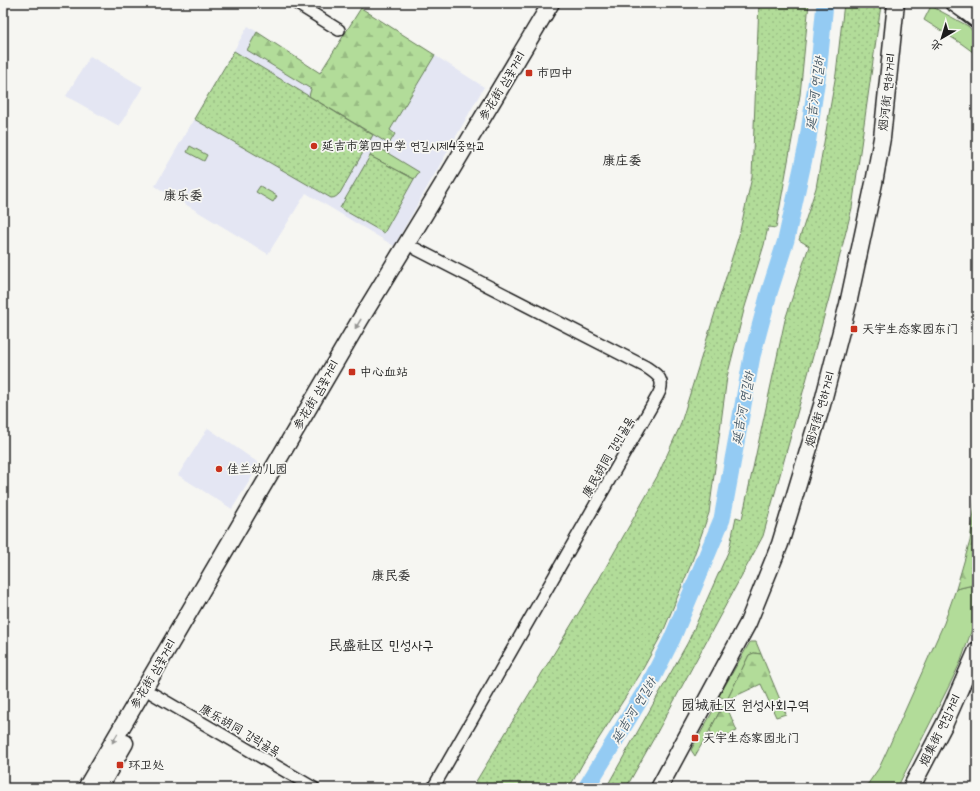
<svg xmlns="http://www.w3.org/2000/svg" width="980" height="791" viewBox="0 0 980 791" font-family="'Playpen Sans','LXGW WenKai TC','Poor Story',sans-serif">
<defs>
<pattern id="forest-firs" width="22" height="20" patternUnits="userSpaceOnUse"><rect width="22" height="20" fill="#b2dc99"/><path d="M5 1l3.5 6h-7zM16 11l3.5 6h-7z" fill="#98bc83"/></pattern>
<pattern id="park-dots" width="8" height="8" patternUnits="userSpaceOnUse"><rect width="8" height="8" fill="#b2dc99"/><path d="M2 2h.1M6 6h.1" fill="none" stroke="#98bc83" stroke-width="1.8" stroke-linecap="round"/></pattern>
</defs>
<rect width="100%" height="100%" fill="#f6f6f2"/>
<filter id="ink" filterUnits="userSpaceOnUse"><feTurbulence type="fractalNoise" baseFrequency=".025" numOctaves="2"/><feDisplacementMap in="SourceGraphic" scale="8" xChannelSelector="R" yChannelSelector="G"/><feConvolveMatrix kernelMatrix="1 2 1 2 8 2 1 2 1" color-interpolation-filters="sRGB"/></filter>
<g filter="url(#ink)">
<g fill="#e4e6f3">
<path d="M 361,8 L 484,87 L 394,246 L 306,193 L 268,254 L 155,186 L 248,26 L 320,73 Z"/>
<path d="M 90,56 L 143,87 L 119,126 L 66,96 Z"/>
<path d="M 208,428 L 260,464 L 232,509 L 178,475 Z"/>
</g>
<g fill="#b2dc99" stroke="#677c5a">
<path d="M 931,6 L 968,26 L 977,36 L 977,55 L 962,44 L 924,20 Z"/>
<path d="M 190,146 L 207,155 L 204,161 L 187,152 Z"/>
<path d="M 376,146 L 419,172 L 414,179 L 370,156 Z"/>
<path d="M 260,186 L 277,196 L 273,202 L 256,192 Z"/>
<path d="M 977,574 L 977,611 L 972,629 L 961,661 L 950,684 L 897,788 L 865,788 L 879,768 L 886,753 L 944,623 L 956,589 L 973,585 Z"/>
<path d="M 750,642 L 756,642 L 761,654 L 754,653 L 749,655 L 727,700 L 719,696 Z"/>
<path d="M 718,702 L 722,703 L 726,705 L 722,707 L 710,730 L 695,756 L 691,750 Z"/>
</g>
<g fill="url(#forest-firs)" stroke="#677c5a">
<path d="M 361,8 L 435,55 L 390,130 L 395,134 L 389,144 L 309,96 L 311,89 L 247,50 L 257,32 L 320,73 Z"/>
<path d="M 977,483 L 977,574 L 973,585 L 956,589 L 970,541 L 974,512 Z"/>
<path d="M 754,653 L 761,654 L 786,714 L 776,717 L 761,684 L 727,700 L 749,655 Z"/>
<path d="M 726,705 L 737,731 L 714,740 L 710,730 L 722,707 Z"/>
</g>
<g fill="url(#park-dots)" stroke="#677c5a">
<path d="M 759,3 L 809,3 L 800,95 L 776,228 L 768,227 L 764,245 L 744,310 L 727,377 L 709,513 L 691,564 L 663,632 L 639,676 L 583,763 L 569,788 L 472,788 L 598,581 L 658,475 L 680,426 L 739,235 L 752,177 Z"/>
<path d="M 844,3 L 875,3 L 881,5 L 852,208 L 828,302 L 763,536 L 654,738 L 626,788 L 606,788 L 688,642 L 729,550 L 736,517 L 742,519 L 785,320 L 809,246 L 799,240 L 816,188 L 836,74 Z"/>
<path d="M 234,51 L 373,135 L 340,193 C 337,196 335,198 331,198 L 194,119 Z"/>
<path d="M 370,156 L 414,179 L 384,233 L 340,208 Z"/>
</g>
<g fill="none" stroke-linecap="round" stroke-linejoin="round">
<path stroke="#94cbf3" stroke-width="17" d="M 586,788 L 650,683 L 672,639 L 722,519 L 752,356 L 769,293 L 786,240 L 807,145 L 819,65 L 825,3"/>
<g stroke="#1c1c1c" stroke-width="14">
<g id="street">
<path d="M 296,3 L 339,30"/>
<path d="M 416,249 L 646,367 C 658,375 666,380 658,395 L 433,788"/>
<path d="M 153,694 L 314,788"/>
</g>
</g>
<g stroke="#1c1c1c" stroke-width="19">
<g id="secondary">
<path d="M 954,3 L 968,13 L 977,20"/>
<path d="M 86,788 L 360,320 L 446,179 L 551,3"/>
<path d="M 99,788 L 125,743"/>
<path d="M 659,788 L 748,623 L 780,544 L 822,405 L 848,304 L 874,183 L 882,138 L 896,3"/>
<path d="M 911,788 L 945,723 L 977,650"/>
</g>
</g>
<use href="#street" stroke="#f6f6f2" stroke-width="11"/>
<use href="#secondary" stroke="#f6f6f2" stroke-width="16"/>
</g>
<defs><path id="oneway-solid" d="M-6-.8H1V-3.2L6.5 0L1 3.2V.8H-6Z"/></defs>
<g fill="#949492">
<use href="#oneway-solid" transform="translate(358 324) rotate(121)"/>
<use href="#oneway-solid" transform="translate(115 738) rotate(120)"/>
</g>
</g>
<g fill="#c8321e" stroke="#f6f6f2" stroke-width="1.5">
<rect x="525" y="69" width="8" height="8" rx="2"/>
<circle cx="314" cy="146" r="4"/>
<rect x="850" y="325" width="8" height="8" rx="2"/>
<rect x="348" y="368" width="8" height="8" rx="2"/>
<circle cx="219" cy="469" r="4"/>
<rect x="691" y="734" width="8" height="8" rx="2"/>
<rect x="116" y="761" width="8" height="8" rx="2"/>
</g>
<g text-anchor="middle" stroke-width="3.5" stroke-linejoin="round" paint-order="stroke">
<g font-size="12" fill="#1c1c1c" stroke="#f6f6f2" text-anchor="start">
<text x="537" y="77">市四中</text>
<text x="322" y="150">延吉市第四中学 연길시제4중학교</text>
<text x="862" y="333">天宇生态家园东门</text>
<text x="360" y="376">中心血站</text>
<text x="227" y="473">佳兰幼儿园</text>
<text x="703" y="742">天宇生态家园北门</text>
<text x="128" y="769">环卫处</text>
</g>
<g font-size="12" fill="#1c1c1c" stroke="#f6f6f2">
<text transform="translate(502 86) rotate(-59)" y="4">参花街 삼꽃거리</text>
<text transform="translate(887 92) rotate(-84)" y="4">烟河街 연하거리</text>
<text transform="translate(316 395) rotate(-60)" y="4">参花街 삼꽃거리</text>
<text transform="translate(820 409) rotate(-74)" y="4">烟河街 연하거리</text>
<text transform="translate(608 457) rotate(-60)" y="4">康民胡同 강민골목</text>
<text transform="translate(153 674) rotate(-60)" y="4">参花街 삼꽃거리</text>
<text transform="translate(240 730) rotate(30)" y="4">康乐胡同 강락골목</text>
<text transform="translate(940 730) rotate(-64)" y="4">烟集街 연집거리</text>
</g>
<g font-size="13" font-style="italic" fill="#465967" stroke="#f6f6f2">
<text transform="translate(814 93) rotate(-83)" y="5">延吉河 연길하</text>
<text transform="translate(742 408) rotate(-80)" y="5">延吉河 연길하</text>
<text transform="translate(633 710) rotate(-59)" y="5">延吉河 연길하</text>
</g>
<g font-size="13" fill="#1c1c1c" stroke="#f6f6f2">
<text x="622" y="165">康庄委</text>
<text x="183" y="200">康乐委</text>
<text x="391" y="580">康民委</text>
</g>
<g font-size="14" fill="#1c1c1c" stroke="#f6f6f2">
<text x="381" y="650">民盛社区 민성사구</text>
<text x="745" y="710">园城社区 원성사회구역</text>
</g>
</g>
<rect width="980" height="791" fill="none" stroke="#f6f6f2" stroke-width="16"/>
<rect x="8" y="8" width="964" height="775" fill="none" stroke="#1c1c1c" stroke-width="1.5" filter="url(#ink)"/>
<g transform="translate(942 38) rotate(218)" stroke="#f6f6f2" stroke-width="3" paint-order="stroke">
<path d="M0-3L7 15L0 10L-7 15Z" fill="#1c1c1c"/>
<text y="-6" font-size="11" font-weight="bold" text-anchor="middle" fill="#1c1c1c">北</text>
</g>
</svg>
